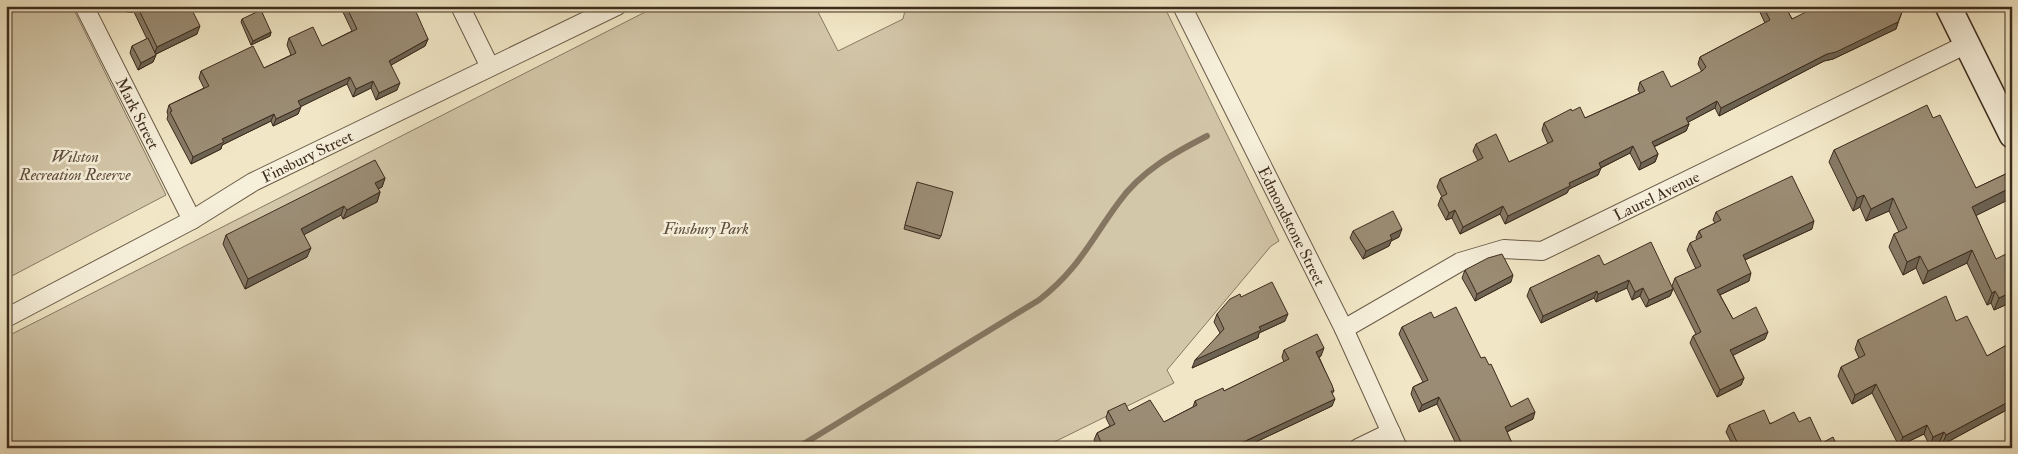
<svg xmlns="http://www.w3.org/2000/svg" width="2018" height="454" viewBox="0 0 2018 454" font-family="'IM FELL Double Pica',serif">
<rect width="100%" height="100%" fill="#f1e7c6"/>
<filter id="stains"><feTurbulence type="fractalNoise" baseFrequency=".004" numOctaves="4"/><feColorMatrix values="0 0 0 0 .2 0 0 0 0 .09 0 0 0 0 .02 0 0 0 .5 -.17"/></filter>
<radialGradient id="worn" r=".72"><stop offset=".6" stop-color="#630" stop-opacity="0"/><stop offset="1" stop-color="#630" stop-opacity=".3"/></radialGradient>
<g fill="#d3c7a9" stroke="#887a64">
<path d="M 6,6 L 72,6 L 166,195 L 6,279 Z"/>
<path d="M 657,6 L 815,6 L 838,51 L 903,19 L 906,6 L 1164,6 L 1279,241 L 1271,246 L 1167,370 L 1174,383 L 1042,448 L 6,448 L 6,337 Z"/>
</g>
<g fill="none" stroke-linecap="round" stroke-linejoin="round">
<path stroke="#857661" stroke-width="6" d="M 797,448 L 1039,300 C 1079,269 1090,241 1119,202 C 1141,171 1174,153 1207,136"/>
<g stroke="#6b5b48" stroke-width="20">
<g id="street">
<path id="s1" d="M 84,6 L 192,220"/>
<path d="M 460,6 L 490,67"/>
<path id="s2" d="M 1182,6 L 1344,329 L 1398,448"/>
<path id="s3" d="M 6,318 L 192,220 L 253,182 L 617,6"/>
<path id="s4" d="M 1344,329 L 1460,262 L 1504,249 L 1542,251 L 1967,44"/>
<path d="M 1358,448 L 1391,432"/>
</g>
</g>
<g stroke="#3e2c1e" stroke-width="28">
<path id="secondary" d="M 1948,6 L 2012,135"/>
</g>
<use href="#street" stroke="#f6efda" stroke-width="18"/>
<use href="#secondary" stroke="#f6efda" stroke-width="25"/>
</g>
<g fill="#857965" stroke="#3e2c1e">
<path d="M 125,6 L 190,6 L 197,34 L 156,54 L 153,62 L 138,70 L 130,53 L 132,46 L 147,39 L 134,12 L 127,12 Z"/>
<path d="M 340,6 L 407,6 L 428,39 L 425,46 L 391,65 L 397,90 L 376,100 L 371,88 L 353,97 L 347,84 L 301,106 L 298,114 L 273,126 L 271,121 L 222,145 L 221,149 L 191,164 L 167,119 L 168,115 L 167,112 L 169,105 L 204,88 L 199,78 L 201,71 L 264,68 L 291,55 L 287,45 L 289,38 L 322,46 L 352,31 Z"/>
<path d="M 1757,6 L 1785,6 L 1792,19 L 1823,9 L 1902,12 L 1896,29 L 1833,59 L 1824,61 L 1719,116 L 1715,108 L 1688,122 L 1689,124 L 1686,131 L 1654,147 L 1658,154 L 1655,162 L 1639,170 L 1630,153 L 1601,168 L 1598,175 L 1569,189 L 1567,193 L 1505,224 L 1500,214 L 1460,234 L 1452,218 L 1446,220 L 1438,205 L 1441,197 L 1442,197 L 1437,187 L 1440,179 L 1478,161 L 1473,151 L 1476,144 L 1509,162 L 1548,144 L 1542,130 L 1544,123 L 1572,111 L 1585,118 L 1640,93 L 1638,90 L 1640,82 L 1671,87 L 1702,72 L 1698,64 L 1700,57 L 1765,23 Z"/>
<path d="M 242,19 L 271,32 L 270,36 L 251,45 L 241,22 Z"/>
<path d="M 1933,118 L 1976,188 L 2012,171 L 2012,198 L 1976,215 L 2012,302 L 1994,310 L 1991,303 L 1987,305 L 1967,263 L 1923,284 L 1916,268 L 1903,275 L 1889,247 L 1894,234 L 1899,232 L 1889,211 L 1866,221 L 1860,207 L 1853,211 L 1829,162 L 1834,150 Z"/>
<path d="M 385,178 L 382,187 L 378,189 L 380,192 L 377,202 L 343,219 L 341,215 L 304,234 L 307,257 L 245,289 L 223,244 L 226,235 Z"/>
<path d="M 916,186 L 941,236 L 939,239 L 904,229 Z"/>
<path d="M 1716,212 L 1812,229 L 1745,260 L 1749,281 L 1720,295 L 1733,319 L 1765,339 L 1733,355 L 1744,378 L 1741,385 L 1717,397 L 1690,343 L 1693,336 L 1696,334 L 1672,286 L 1675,278 L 1696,269 L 1687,250 L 1690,243 L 1697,240 L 1696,238 L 1699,231 L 1715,223 L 1713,220 Z"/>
<path d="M 1353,231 L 1399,237 L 1391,241 L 1389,246 L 1363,259 L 1350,238 Z"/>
<path d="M 1604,265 L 1673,289 L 1670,296 L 1646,307 L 1640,296 L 1632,300 L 1627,288 L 1596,302 L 1594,298 L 1541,323 L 1527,296 L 1530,288 Z"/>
<path d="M 1465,270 L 1511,282 L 1475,301 L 1462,278 Z"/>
<path d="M 1241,297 L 1285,321 L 1259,333 L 1258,338 L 1192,368 L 1220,333 L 1214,322 L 1217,314 Z"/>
<path d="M 1434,318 L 1481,358 L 1511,407 L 1533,419 L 1507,432 L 1514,448 L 1458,448 L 1437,404 L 1419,412 L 1411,394 L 1413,387 L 1423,382 L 1399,334 L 1402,327 Z"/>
<path d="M 1956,321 L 1987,356 L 2012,342 L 2012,407 L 1942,445 L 1940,441 L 1930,446 L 1924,434 L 1899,446 L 1872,393 L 1852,404 L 1838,376 L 1841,367 L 1859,358 L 1855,349 L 1858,340 Z"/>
<path d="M 1284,350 L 1321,356 L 1319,357 L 1334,391 L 1332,394 L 1332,406 L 1243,448 L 1096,444 L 1094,440 L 1097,433 L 1110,426 L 1106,418 L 1108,411 L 1129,411 L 1164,422 L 1193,407 L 1195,401 L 1224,391 L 1284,362 L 1282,357 Z"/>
<path d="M 1799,422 L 1822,443 L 1838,448 L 1734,448 L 1726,432 L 1729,425 Z"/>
</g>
<g fill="#6c6352" stroke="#3e2c1e">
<path d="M 130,6 L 136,6 L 134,12 L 127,12 Z"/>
<path d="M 1898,22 L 1896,29 L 1833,59 L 1824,61 L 1719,116 L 1721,108 L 1827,54 Z"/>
<path d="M 200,26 L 197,34 L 154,55 L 157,47 Z"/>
<path d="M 271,32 L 270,36 L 251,45 L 253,41 Z"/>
<path d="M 428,39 L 425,46 L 386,68 L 389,61 Z"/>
<path d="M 156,55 L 153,62 L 138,70 L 141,63 Z"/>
<path d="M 350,77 L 347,84 L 296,109 L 298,101 Z"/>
<path d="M 373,81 L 371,88 L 353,97 L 356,89 Z"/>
<path d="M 400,83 L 397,90 L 376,100 L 379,93 Z"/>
<path d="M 1717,101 L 1715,108 L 1683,125 L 1686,118 Z"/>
<path d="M 301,107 L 298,114 L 273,126 L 276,119 Z"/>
<path d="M 274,114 L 271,121 L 222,145 L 221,149 L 191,164 L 193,157 L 222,139 Z"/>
<path d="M 1689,124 L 1686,131 L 1649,149 L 1652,142 Z"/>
<path d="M 1633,146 L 1630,153 L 1596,170 L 1599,163 Z"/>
<path d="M 1658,154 L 1655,162 L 1639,170 L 1641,163 Z"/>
<path d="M 1601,168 L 1598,175 L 1569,189 L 1567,193 L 1505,224 L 1508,216 L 1569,183 Z"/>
<path d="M 385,178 L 382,187 L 372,192 L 375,183 Z"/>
<path d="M 2012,187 L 2012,198 L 1967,220 L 1972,207 Z"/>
<path d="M 380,192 L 377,202 L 343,219 L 347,210 Z"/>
<path d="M 1864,195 L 1860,207 L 1853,211 L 1857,198 Z"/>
<path d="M 1893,198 L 1889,211 L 1866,221 L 1871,209 Z"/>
<path d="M 344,206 L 341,215 L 298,238 L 301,229 Z"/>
<path d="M 1503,206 L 1500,214 L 1460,234 L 1463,227 Z"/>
<path d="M 1455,210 L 1452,218 L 1446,220 L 1449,213 Z"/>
<path d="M 1814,221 L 1812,229 L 1740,262 L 1743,255 Z"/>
<path d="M 1402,229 L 1399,237 L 1391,241 L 1389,246 L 1363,259 L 1366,251 L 1390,235 Z"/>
<path d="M 311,248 L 307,257 L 245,289 L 248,279 Z"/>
<path d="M 1972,250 L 1967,263 L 1923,284 L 1928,271 Z"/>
<path d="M 1920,256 L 1916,268 L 1903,275 L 1907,262 Z"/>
<path d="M 1751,273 L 1749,281 L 1715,297 L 1717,290 Z"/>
<path d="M 1513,275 L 1511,282 L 1475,301 L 1477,294 Z"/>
<path d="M 1629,280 L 1627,288 L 1596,302 L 1598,294 Z"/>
<path d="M 1643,288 L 1640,296 L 1632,300 L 1635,292 Z"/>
<path d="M 1673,289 L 1670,296 L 1646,307 L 1649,300 Z"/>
<path d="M 1597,291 L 1594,298 L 1541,323 L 1543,316 Z"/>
<path d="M 1995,291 L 1991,303 L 1987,305 L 1992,293 Z"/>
<path d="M 2012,292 L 2012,302 L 1994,310 L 1999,298 Z"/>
<path d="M 1288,314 L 1285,321 L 1259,333 L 1258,338 L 1192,368 L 1195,360 L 1259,327 Z"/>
<path d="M 1768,332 L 1765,339 L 1728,358 L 1730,350 Z"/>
<path d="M 1324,348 L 1321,356 L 1314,359 L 1316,352 Z"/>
<path d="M 1744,378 L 1741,385 L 1717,397 L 1720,390 Z"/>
<path d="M 1876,384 L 1872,393 L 1852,404 L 1855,395 Z"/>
<path d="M 1439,397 L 1437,404 L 1419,412 L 1422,405 Z"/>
<path d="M 1335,399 L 1332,406 L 1243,448 L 1241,443 Z"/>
<path d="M 2012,400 L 2012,407 L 1942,445 L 1946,435 Z"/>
<path d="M 1535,412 L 1533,419 L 1502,434 L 1505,427 Z"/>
<path d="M 1927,425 L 1924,434 L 1899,446 L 1903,437 Z"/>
<path d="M 1944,432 L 1940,441 L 1930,446 L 1933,437 Z"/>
</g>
<g fill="#9b8d75" stroke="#3e2c1e">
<path d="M 137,6 L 190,6 L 200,26 L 157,47 Z"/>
<path d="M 346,6 L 407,6 L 408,8 L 412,7 L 417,14 L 428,39 L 389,61 L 400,83 L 379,93 L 373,81 L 356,89 L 350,77 L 298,101 L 301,107 L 276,119 L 274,114 L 222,139 L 224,142 L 193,157 L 170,112 L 172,111 L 169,105 L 209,86 L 201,71 L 253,46 L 264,68 L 296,53 L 289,38 L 313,27 L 322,46 L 357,29 Z"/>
<path d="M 1763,6 L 1785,6 L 1792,19 L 1818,6 L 1822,6 L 1823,9 L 1828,6 L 1899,6 L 1902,12 L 1898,22 L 1836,52 L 1827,54 L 1721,108 L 1717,101 L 1686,118 L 1689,124 L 1652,142 L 1658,154 L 1641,163 L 1633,146 L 1599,163 L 1601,168 L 1569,183 L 1570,186 L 1508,216 L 1503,206 L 1463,227 L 1455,210 L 1449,213 L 1441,197 L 1447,194 L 1440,179 L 1483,158 L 1476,144 L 1496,134 L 1509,162 L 1553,141 L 1544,123 L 1571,109 L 1572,111 L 1580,107 L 1585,118 L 1645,91 L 1640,82 L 1663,71 L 1671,87 L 1702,71 L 1706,67 L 1700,57 L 1770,20 Z"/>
<path d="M 261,10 L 271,32 L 253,41 L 242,19 Z"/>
<path d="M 148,38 L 156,55 L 141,63 L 132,46 Z"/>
<path d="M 1927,105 L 1933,118 L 1940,115 L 1976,188 L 2012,171 L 2012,187 L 1972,207 L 1996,259 L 2012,251 L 2012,292 L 1999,298 L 1995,291 L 1992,293 L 1972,250 L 1928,271 L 1920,256 L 1907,262 L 1894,234 L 1907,228 L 1893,198 L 1871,209 L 1864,195 L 1857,198 L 1834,150 Z"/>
<path d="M 375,160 L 385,178 L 375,183 L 380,192 L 347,210 L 344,206 L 301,229 L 311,248 L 248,279 L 226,235 Z"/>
<path d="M 1792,176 L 1814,221 L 1743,255 L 1751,273 L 1717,290 L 1733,319 L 1756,307 L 1768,332 L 1730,350 L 1744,378 L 1720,390 L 1693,336 L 1701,332 L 1675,278 L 1701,266 L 1690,243 L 1702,237 L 1699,231 L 1721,220 L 1716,212 Z"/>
<path d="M 917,182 L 953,192 L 941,236 L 905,225 Z"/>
<path d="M 1393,211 L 1402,229 L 1390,235 L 1392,239 L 1366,251 L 1353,231 Z"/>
<path d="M 1651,242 L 1673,289 L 1649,300 L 1643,288 L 1635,292 L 1629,280 L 1598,294 L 1597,291 L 1543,316 L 1530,288 L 1599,255 L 1604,265 Z"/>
<path d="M 1502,254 L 1513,275 L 1477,294 L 1465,270 L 1488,258 Z"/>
<path d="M 1272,282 L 1288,314 L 1259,327 L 1261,330 L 1195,360 L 1224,329 L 1217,314 L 1230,299 L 1240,294 L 1241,297 Z"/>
<path d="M 1946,296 L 1956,321 L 1967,316 L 1987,356 L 2012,342 L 2012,400 L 1946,435 L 1944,432 L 1933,437 L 1927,425 L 1903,437 L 1876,384 L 1855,395 L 1841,367 L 1865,355 L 1858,340 Z"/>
<path d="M 1456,307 L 1481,358 L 1485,357 L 1489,365 L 1491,364 L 1511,407 L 1528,398 L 1535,412 L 1505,427 L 1514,448 L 1464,448 L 1439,397 L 1422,405 L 1413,387 L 1428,380 L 1402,327 L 1431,312 L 1434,318 Z"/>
<path d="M 1317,334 L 1324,348 L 1316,352 L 1332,385 L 1334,391 L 1331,391 L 1335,399 L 1241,443 L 1243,448 L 1088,448 L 1101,442 L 1097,433 L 1115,424 L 1108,411 L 1125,403 L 1129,411 L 1150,400 L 1164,422 L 1197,405 L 1195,401 L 1223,388 L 1224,391 L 1289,359 L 1284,350 Z"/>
<path d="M 1764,410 L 1770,424 L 1794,412 L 1799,422 L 1810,417 L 1822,443 L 1833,437 L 1838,448 L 1740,448 L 1729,425 Z"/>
</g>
<g text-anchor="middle" stroke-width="5" stroke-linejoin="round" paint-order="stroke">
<g font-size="16" fill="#3e2c1e" stroke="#f6efda">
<text dy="6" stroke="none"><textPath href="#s1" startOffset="120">Mark Street</textPath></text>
<text dy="6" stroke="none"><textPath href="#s3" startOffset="342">Finsbury Street</textPath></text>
<text dy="6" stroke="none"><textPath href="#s4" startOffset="345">Laurel Avenue</textPath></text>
<text dy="6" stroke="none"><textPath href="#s2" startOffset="246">Edmondstone Street</textPath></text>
</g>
<g font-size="16" font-style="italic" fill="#5c4b3a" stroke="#f6efda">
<text x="75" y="162">Wilston<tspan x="75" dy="18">Recreation Reserve</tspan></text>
<text x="706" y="234">Finsbury Park</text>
</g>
</g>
<rect width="2018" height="454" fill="none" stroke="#f1e7c6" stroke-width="25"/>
<rect x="8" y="8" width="2003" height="439" fill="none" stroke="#3e2c1e" stroke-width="2.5"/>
<rect x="12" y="12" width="1993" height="429" fill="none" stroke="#3e2c1e"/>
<rect width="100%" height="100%" filter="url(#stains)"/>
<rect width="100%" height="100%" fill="url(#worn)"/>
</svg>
